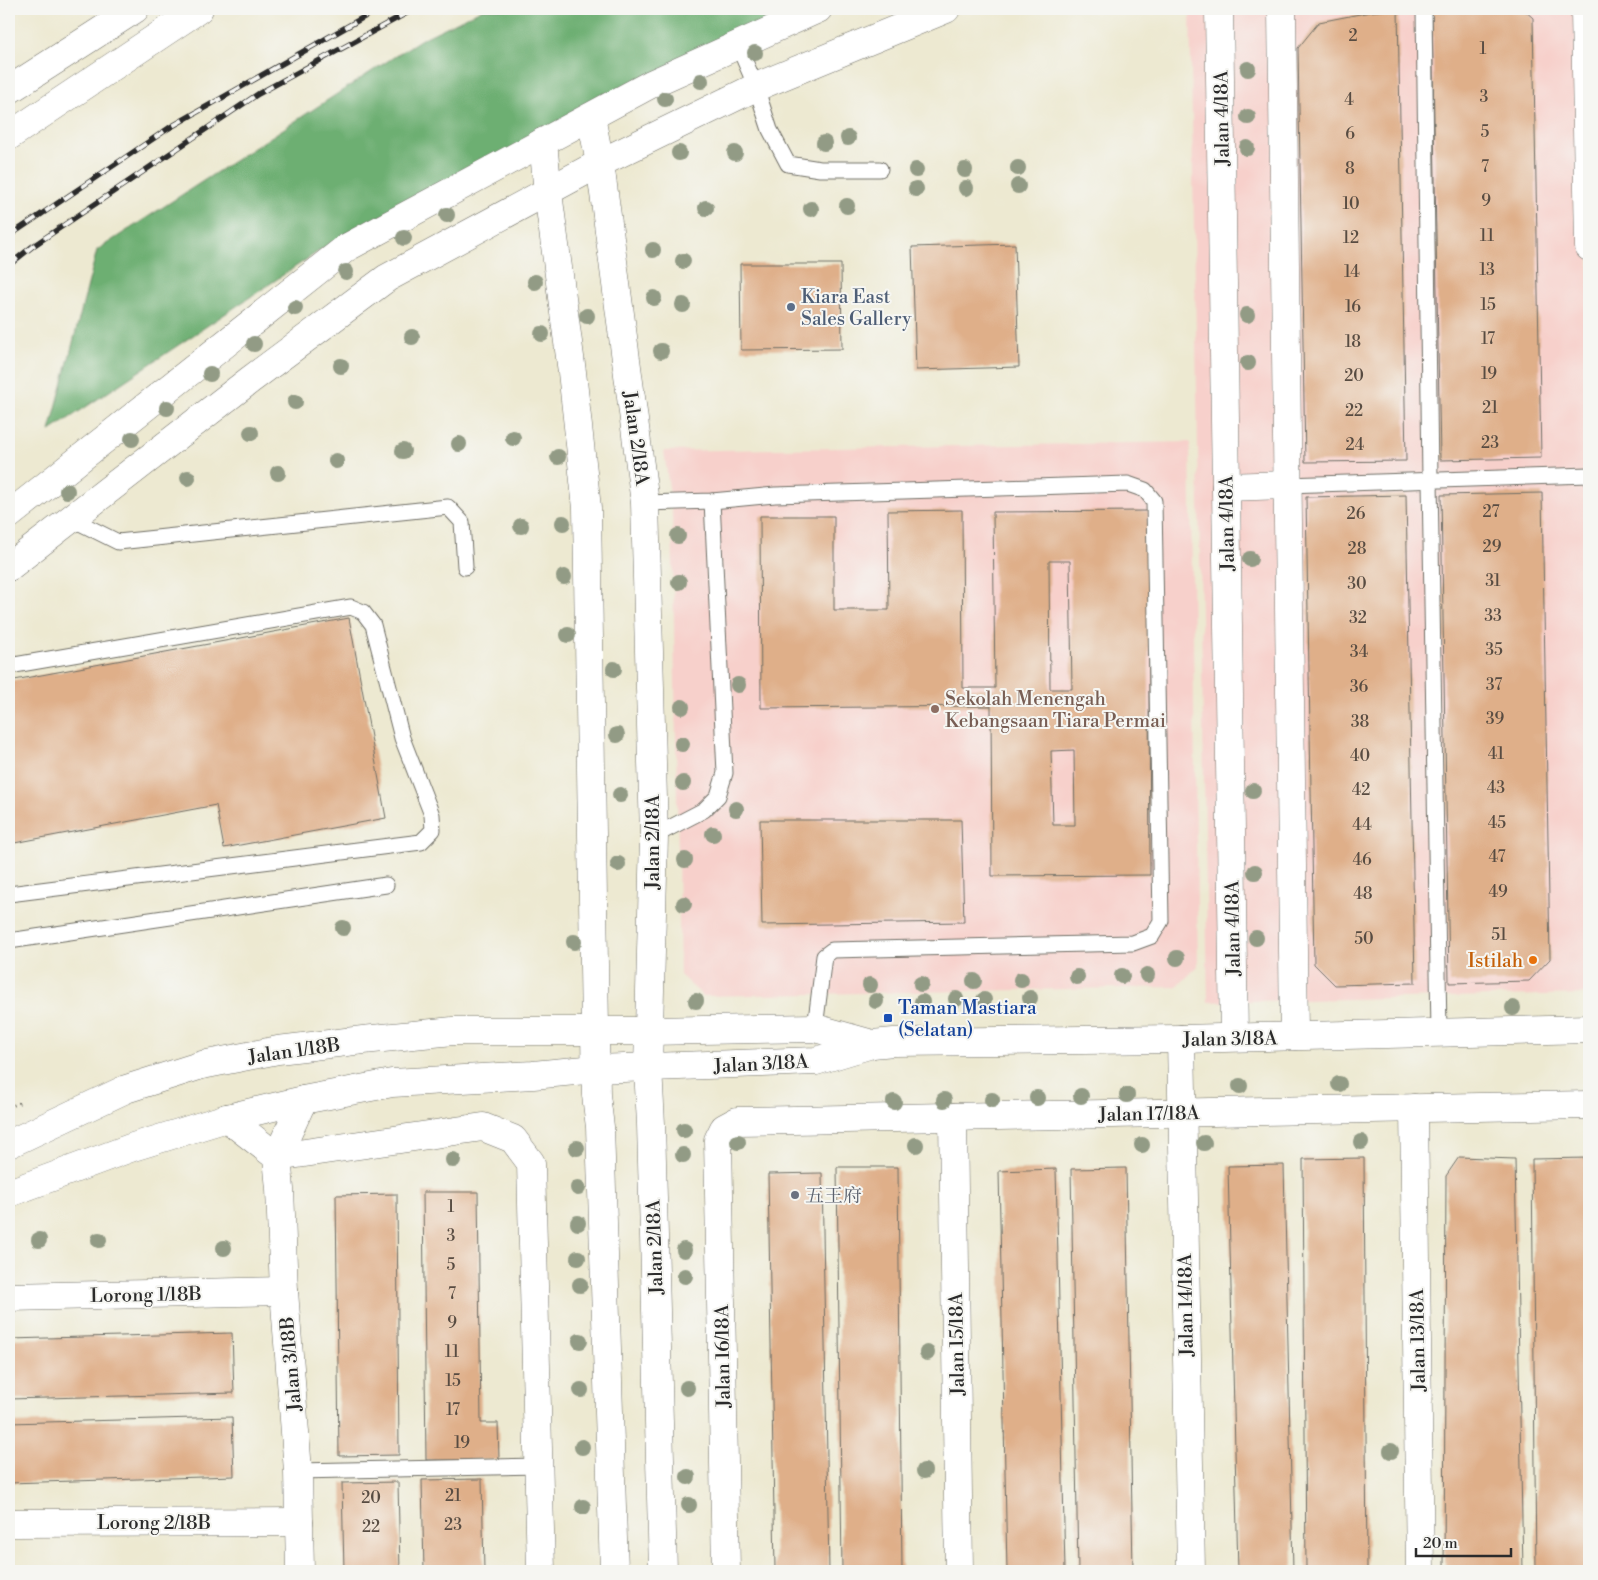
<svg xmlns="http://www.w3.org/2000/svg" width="1598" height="1580" viewBox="0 0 1598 1580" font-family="'Libre Bodoni','Noto Serif SC',serif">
<rect width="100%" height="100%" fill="#f6f6f2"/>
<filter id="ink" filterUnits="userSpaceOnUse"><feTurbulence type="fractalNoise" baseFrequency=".02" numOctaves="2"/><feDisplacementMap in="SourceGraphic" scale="10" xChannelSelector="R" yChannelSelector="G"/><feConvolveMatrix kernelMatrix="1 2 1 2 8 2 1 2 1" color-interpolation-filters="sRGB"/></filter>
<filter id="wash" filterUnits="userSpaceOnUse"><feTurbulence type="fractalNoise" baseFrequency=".0096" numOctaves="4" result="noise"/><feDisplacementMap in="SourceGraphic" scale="20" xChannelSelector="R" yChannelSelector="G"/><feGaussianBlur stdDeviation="1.12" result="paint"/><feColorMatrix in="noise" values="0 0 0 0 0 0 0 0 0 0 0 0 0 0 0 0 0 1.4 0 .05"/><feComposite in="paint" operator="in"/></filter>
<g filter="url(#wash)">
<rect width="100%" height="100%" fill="#ede9d1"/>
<g fill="#f7d0cb">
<path d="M 1190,9 L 1589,9 L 1589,994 L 1208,1002 Z"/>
<path d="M 1190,442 L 1198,966 L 1177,987 L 703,996 L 680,975 L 672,510 L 664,451 Z"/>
</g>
<path fill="#6daf72" stroke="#4c6d4e" d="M 483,9 L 800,9 L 343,235 L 50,431 L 97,250 L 420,40 Z"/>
<g id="blocks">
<g fill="#dfaf89" fill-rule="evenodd">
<path d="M 1398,9 L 1406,461 L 1305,462 L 1298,48 L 1319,22 L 1370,12 Z"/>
<path d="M 1432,9 L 1523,9 L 1533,18 L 1541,458 L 1440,460 Z"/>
<path d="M 1015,244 L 1019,367 L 916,370 L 912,247 Z"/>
<path d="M 740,264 L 841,264 L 842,349 L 741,350 Z"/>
<path d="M 1542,493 L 1550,959 L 1529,981 L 1449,983 L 1441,495 Z"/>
<path d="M 1406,495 L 1415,983 L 1335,985 L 1314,964 L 1306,497 Z"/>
<path d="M 962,510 L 963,688 L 995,688 L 993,512 L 1148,511 L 1150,875 L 992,876 L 991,706 L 761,708 L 760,516 L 834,516 L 834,610 L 889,610 L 888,511 ZM 1049,561 L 1070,561 L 1072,689 L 1050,689 ZM 1074,750 L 1075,825 L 1053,825 L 1051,751 Z"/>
<path d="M 349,618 L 386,818 L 224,848 L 216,805 L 9,844 L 9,681 Z"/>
<path d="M 760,820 L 961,820 L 964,922 L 762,925 Z"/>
<path d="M 1459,1157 L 1515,1159 L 1523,1571 L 1444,1571 L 1446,1176 Z"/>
<path d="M 1364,1158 L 1367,1571 L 1306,1571 L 1303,1159 Z"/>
<path d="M 1589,1158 L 1589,1571 L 1536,1571 L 1532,1159 Z"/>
<path d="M 1284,1165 L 1293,1571 L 1238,1571 L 1228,1166 Z"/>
<path d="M 837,1167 L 898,1167 L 902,1571 L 842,1571 Z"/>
<path d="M 1126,1168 L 1133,1571 L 1078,1571 L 1071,1169 Z"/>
<path d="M 1056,1169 L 1065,1571 L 1007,1571 L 999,1171 Z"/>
<path d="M 822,1173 L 829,1571 L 775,1571 L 768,1174 Z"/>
<path d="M 423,1192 L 478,1192 L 481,1423 L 498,1423 L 499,1460 L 426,1460 Z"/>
<path d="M 397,1194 L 399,1455 L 339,1456 L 336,1195 Z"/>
<path d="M 232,1333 L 234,1393 L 9,1399 L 9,1339 Z"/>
<path d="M 232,1417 L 234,1476 L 9,1483 L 9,1423 Z"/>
<path d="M 482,1479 L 484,1571 L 424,1571 L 422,1480 Z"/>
<path d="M 398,1482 L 400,1571 L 344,1571 L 342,1483 Z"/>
</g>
</g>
</g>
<g filter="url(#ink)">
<use href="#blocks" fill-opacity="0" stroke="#6f6e65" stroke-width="1"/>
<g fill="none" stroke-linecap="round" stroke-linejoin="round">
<g stroke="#6f6e65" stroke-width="17">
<g id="service">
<path d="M 1424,9 L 1430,480 L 1439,1033"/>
<path d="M 738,45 L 756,87 L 770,130 L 788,164 L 820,169 L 880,169"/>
<path d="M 1286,485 L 1589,475"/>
<path d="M 645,503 L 712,501 L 775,495 L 1128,484 L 1145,490 L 1154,501 L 1161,921 L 1152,936 L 1133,943 L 832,950 L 824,956 L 815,1028"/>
<path d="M 72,519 L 118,542 L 448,507 L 462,522 L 465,567"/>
<path d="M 9,666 L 351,607 L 363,612 L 373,625 L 402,738 L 432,815 L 433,830 L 421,842 L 9,894"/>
<path d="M 654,836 L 704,810 L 718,796 L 725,773 L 712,501"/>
<path d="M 9,941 L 386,885"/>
<path d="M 298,1471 L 538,1466"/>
</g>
</g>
<g stroke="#6f6e65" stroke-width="29">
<g id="minor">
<path d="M 1219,9 L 1234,1037"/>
<path d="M 1282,9 L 1294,1036"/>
<path d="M 1585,9 L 1589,247"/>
<path d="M 591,117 L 600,163 L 645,503 L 654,836 L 648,1068 L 651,1124 L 663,1571"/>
<path d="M 543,142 L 548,193 L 572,372 L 587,508 L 596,1095 L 600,1127 L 614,1571"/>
<path d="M 1226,487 L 1286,485"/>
<path d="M 9,515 L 346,248 L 651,84 L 818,9"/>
<path d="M 9,567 L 250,380 L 387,278 L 600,163 L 756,87 L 946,9"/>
<path d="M 1181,1039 L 1191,1571"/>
<path d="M 1414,1108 L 1420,1571"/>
<path d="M 953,1117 L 959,1571"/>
<path d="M 227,1118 L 277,1157 L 483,1127 L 513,1139 L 531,1163 L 541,1571"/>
<path d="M 9,1144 L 126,1089 L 202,1065 L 278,1050 L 363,1040 L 453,1031 L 649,1031 L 815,1028 L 872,1044"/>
<path d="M 277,1157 L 280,1189 L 284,1291 L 298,1471 L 300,1571"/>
<path d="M 277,1157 L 303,1100"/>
<path d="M 9,1193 L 133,1147 L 227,1118 L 303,1100 L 392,1083 L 533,1075 L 596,1069 L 816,1061 L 872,1044 L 894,1042 L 1181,1039 L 1589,1029"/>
<path d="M 9,1297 L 284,1291"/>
<path d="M 9,1523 L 299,1522"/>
<path d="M 726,1571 L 718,1140 L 724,1128 L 737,1121 L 1589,1105"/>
</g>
</g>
<g stroke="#6f6e65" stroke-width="29">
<g id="tertiary">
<path d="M 9,90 L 135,9"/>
<path d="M 9,136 L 199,9"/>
</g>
</g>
<path stroke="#6f6e65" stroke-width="3" stroke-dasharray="1 4" stroke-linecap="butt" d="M 9,1107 L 22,1102"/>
<use href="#service" stroke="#fff" stroke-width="15"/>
<use href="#minor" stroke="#fff" stroke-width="28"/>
<use href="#tertiary" stroke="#fff" stroke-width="28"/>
<g stroke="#2b2b2b" stroke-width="5.5">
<g id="rail">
<path d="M 9,236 L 169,128 L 378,9"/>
<path d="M 9,265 L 33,246 L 258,94 L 414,9"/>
</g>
</g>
<use href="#rail" stroke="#f6f6f2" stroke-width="4" stroke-dasharray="11" stroke-linecap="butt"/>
</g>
<g fill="#929b85">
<circle cx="755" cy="53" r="8"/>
<circle cx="1248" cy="69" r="8"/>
<circle cx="701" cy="81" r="8"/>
<circle cx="665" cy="99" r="8"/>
<circle cx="1248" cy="117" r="8"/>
<circle cx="848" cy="138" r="8"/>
<circle cx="824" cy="143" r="8"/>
<circle cx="1247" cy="148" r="8"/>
<circle cx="679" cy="153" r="8"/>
<circle cx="735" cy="153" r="8"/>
<circle cx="1018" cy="168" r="8"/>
<circle cx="916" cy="170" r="8"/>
<circle cx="965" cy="170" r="8"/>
<circle cx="1018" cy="186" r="8"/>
<circle cx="966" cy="188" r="8"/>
<circle cx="916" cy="189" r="8"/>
<circle cx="847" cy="206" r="8"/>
<circle cx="706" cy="208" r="8"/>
<circle cx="811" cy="209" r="8"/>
<circle cx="447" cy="215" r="8"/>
<circle cx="404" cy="238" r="8"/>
<circle cx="653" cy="250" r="8"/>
<circle cx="683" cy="261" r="8"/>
<circle cx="346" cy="272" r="8"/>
<circle cx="535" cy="282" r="8"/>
<circle cx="654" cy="298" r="8"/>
<circle cx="683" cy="305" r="8"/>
<circle cx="295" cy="308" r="8"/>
<circle cx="1247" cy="315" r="8"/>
<circle cx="587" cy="316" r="8"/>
<circle cx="542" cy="334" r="8"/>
<circle cx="412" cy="337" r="8"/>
<circle cx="254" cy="344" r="8"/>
<circle cx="661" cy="351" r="8"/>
<circle cx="1248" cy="363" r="8"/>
<circle cx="341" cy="366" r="8"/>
<circle cx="210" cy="374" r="8"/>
<circle cx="295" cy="402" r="8"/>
<circle cx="167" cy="408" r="8"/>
<circle cx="251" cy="433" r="8"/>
<circle cx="513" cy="438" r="8"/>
<circle cx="132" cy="439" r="8"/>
<circle cx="459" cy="444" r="8"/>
<circle cx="403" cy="451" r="8"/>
<circle cx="558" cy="457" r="8"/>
<circle cx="336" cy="461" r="8"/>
<circle cx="278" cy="473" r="8"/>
<circle cx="188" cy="478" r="8"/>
<circle cx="67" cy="491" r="8"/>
<circle cx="563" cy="523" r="8"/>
<circle cx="521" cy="526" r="8"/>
<circle cx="678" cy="536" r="8"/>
<circle cx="1250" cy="559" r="8"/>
<circle cx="564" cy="577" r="8"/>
<circle cx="679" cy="582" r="8"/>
<circle cx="568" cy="635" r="8"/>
<circle cx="614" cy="669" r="8"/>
<circle cx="738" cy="685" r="8"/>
<circle cx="682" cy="707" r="8"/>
<circle cx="617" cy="735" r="8"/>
<circle cx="682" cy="744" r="8"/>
<circle cx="683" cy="783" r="8"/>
<circle cx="1253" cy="791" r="8"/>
<circle cx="620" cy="795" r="8"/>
<circle cx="736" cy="809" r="8"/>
<circle cx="713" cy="834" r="8"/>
<circle cx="685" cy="860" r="8"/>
<circle cx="618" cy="864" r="8"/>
<circle cx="1255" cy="872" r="8"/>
<circle cx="684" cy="904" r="8"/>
<circle cx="343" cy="928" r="8"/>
<circle cx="1256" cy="938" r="8"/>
<circle cx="574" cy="942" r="8"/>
<circle cx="1177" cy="958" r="8"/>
<circle cx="1147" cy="975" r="8"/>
<circle cx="1122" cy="976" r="8"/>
<circle cx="1077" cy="977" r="8"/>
<circle cx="1021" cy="980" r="8"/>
<circle cx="974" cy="981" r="8"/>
<circle cx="921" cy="984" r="8"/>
<circle cx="870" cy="985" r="8"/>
<circle cx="1030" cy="998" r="8"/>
<circle cx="956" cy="999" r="8"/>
<circle cx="984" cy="1000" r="8"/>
<circle cx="696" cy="1001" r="8"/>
<circle cx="876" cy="1001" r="8"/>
<circle cx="922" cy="1002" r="8"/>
<circle cx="1513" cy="1008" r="8"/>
<circle cx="1339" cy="1084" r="8"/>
<circle cx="1240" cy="1086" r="8"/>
<circle cx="1127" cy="1095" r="8"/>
<circle cx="1081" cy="1096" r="8"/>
<circle cx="1037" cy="1098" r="8"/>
<circle cx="944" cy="1100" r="8"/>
<circle cx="992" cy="1100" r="8"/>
<circle cx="894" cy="1102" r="8"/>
<circle cx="684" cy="1130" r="8"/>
<circle cx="738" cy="1142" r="8"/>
<circle cx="1361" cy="1142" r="8"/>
<circle cx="1204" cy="1143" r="8"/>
<circle cx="916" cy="1145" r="8"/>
<circle cx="1142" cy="1145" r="8"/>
<circle cx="577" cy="1148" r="8"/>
<circle cx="683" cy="1155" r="8"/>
<circle cx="453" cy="1160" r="8"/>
<circle cx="578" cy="1188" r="8"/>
<circle cx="578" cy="1223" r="8"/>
<circle cx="39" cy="1240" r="8"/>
<circle cx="99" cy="1240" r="8"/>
<circle cx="224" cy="1248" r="8"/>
<circle cx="684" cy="1250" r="8"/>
<circle cx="578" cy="1258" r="8"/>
<circle cx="685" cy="1276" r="8"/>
<circle cx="580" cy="1285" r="8"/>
<circle cx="580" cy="1341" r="8"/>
<circle cx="927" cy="1353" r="8"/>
<circle cx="687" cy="1388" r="8"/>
<circle cx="581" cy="1390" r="8"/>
<circle cx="582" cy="1447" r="8"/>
<circle cx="1391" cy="1451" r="8"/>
<circle cx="924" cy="1471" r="8"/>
<circle cx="688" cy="1477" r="8"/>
<circle cx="689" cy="1505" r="8"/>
<circle cx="583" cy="1507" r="8"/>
</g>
</g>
<circle fill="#5c6f8a" stroke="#f6f6f2" stroke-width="2" cx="791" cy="307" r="5"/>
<circle fill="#8d6e63" stroke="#f6f6f2" stroke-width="2" cx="935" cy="709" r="5"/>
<circle fill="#e8710a" stroke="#f6f6f2" stroke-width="2" cx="1533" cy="960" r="5"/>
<rect fill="#1a4fb4" stroke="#f6f6f2" stroke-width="2" x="883" y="1013" width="10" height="10" rx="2.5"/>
<circle fill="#6b7280" stroke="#f6f6f2" stroke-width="2" cx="795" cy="1195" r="5"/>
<g text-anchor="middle" stroke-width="4" stroke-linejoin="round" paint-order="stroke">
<g font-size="16" fill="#584c42">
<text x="1353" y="41">2</text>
<text x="1483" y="54">1</text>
<text x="1484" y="102">3</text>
<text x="1349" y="105">4</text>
<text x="1485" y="137">5</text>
<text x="1350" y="139">6</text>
<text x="1485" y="172">7</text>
<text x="1350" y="174">8</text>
<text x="1486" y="206">9</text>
<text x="1351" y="209">10</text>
<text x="1487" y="241">11</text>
<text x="1351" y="243">12</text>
<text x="1487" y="275">13</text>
<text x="1352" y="277">14</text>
<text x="1488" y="310">15</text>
<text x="1353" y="312">16</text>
<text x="1488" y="344">17</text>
<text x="1353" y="347">18</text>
<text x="1489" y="379">19</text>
<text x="1354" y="381">20</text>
<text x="1490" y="413">21</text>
<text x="1354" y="416">22</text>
<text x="1490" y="448">23</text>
<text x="1355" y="450">24</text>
<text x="1491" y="517">27</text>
<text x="1356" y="519">26</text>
<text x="1492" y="552">29</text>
<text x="1357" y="554">28</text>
<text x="1493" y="586">31</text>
<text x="1357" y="589">30</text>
<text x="1493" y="621">33</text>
<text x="1358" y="623">32</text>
<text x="1494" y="655">35</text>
<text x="1359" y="657">34</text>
<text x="1494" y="690">37</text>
<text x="1359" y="692">36</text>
<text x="1495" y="724">39</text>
<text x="1360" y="727">38</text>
<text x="1496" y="759">41</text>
<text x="1360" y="761">40</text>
<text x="1496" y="793">43</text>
<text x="1361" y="795">42</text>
<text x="1497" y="828">45</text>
<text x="1362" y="830">44</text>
<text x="1497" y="862">47</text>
<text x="1362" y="865">46</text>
<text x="1498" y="897">49</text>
<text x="1363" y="899">48</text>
<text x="1499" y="940">51</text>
<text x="1364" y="944">50</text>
<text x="451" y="1212">1</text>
<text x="451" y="1241">3</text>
<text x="451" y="1270">5</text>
<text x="452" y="1299">7</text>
<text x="452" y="1328">9</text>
<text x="452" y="1357">11</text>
<text x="453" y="1386">15</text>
<text x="453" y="1415">17</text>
<text x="462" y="1448">19</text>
<text x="453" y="1501">21</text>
<text x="371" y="1503">20</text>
<text x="453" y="1530">23</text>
<text x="371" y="1532">22</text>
</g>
<g font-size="19" fill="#2b2b2b" stroke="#f6f6f2">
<text transform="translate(1221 118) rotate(-91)" y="7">Jalan 4/18A</text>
<text transform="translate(637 438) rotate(82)" y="7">Jalan 2/18A</text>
<text transform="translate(1226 523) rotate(-91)" y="7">Jalan 4/18A</text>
<text transform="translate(652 842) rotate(-90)" y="7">Jalan 2/18A</text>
<text transform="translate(1232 928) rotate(-91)" y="7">Jalan 4/18A</text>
<text transform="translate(1230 1038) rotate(-1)" y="7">Jalan 3/18A</text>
<text transform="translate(294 1050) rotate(-8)" y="7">Jalan 1/18B</text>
<text transform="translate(761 1063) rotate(-3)" y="7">Jalan 3/18A</text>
<text transform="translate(1149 1113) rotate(-1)" y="7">Jalan 17/18A</text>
<text transform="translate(654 1247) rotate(-92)" y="7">Jalan 2/18A</text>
<text transform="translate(146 1294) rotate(-1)" y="7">Lorong 1/18B</text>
<text transform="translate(1185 1305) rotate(-91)" y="7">Jalan 14/18A</text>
<text transform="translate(1417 1340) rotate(-91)" y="7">Jalan 13/18A</text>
<text transform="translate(956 1344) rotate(-91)" y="7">Jalan 15/18A</text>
<text transform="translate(722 1356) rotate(-91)" y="7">Jalan 16/18A</text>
<text transform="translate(290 1364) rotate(-95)" y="7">Jalan 3/18B</text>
<text x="154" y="1529">Lorong 2/18B</text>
</g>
<g font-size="19" fill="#4e5e75" stroke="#f6f6f2" text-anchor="start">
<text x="801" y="303">Kiara East<tspan x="801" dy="22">Sales Gallery</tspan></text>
</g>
<g font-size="19" fill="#785e54" stroke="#f6f6f2" text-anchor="start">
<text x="945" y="705">Sekolah Menengah<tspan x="945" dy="22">Kebangsaan Tiara Permai</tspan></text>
</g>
<g font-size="19" fill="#c56008" stroke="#f6f6f2" text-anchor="end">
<text x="1523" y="967">Istilah</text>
</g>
<g font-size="19" fill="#164399" stroke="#f6f6f2" text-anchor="start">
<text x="898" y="1014">Taman Mastiara<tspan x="898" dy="22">(Selatan)</tspan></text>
</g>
<g font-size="19" fill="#5b616d" stroke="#f6f6f2" text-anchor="start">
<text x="805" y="1202">五王府</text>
</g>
</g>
<rect width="1598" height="1580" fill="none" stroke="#f6f6f2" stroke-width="30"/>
<path d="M1416 1548v8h95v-8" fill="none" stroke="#2b2b2b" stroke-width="2.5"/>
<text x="1423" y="1548" font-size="15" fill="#2b2b2b" stroke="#f6f6f2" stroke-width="4" paint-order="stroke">20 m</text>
</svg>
